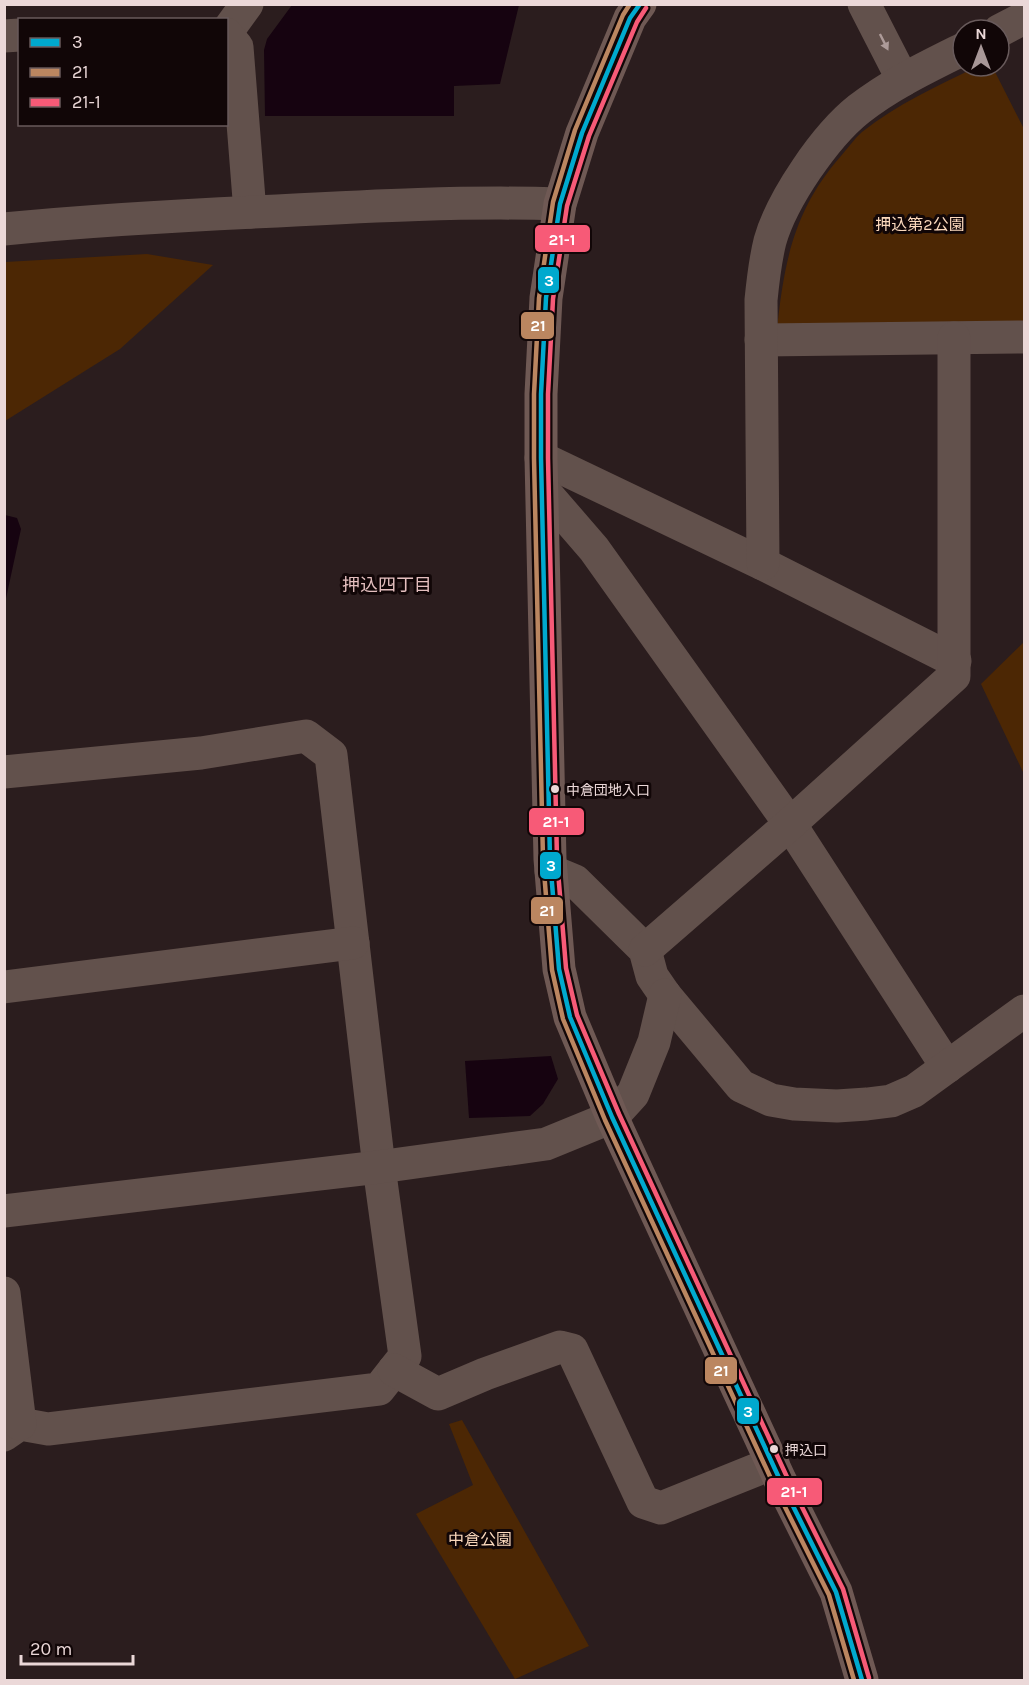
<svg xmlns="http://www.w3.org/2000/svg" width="1029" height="1685" viewBox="0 0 1029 1685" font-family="Karla,'Noto Sans JP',sans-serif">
<rect width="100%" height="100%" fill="#2b1d1e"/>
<g fill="#4c2704">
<path d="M 978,66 L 992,66 L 1024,129 L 1024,327 L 777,330 C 784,262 794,209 841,156 C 848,148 854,139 862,132 C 897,104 938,86 978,66 Z"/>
<path d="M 147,254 L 213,265 L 120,349 L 5,421 L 5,262 Z"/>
<path d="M 1024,642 L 1024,774 L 981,684 Z"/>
<path d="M 462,1420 L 589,1646 L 515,1679 L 416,1514 L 473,1485 L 449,1424 Z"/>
</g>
<g fill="#160310">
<path d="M 292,5 L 292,4 L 519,5 L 500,84 L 454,86 L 454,116 L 265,116 L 264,50 L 267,39 Z"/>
<path d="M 5,515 L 17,518 L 21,529 L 5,603 Z"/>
<path d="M 551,1056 L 558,1079 L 543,1104 L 530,1116 L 469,1118 L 465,1061 Z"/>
</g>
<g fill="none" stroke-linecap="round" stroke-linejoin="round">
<g stroke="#62514c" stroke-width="33">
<path d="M 864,4 L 903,80"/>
<path d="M 999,31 L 1024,18"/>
<path d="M 226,33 L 247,4"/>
<path d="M 226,34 L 237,47 L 250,212"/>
<path d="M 4,36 L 20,35"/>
<path d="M 4,229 C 95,220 186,215 277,211 C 371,206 465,201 560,204"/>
<path d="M 761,340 L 1024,337"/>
<path d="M 541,458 L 763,564 L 955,661"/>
<path d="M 543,490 L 594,549 L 790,824 L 947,1067"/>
<path d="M 763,564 L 761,300 C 763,280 765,261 770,241 C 782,199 825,136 859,109 C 891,84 927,67 963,49"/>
<path d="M 4,772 L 201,753 L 306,736 L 331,755 L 379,1167 L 405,1356 L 379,1389 L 48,1429 L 20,1424 L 4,1435"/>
<path d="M 551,871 L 575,881 L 645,950 L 652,976 L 665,995 L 741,1086 L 771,1100 L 794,1104 L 837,1106 L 867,1104 L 891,1101 L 914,1091 L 1024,1011"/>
<path d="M 645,950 L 790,824 L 954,676 L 954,338"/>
<path d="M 4,987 L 353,943"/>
<path d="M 4,1211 L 379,1167 L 546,1144 L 612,1117 L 633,1094 L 654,1042 L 665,995"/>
<path d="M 4,1293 L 20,1424"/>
<path d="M 394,1370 L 438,1394 L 485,1374 L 560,1347 L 572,1350 L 643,1502 L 661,1508 L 773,1463"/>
</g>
<path stroke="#6f5954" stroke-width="33" d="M 640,4 L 630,18 L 582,133 L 560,204 L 546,298 L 541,394 L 541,458 L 550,859 L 559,969 L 570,1017 L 612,1117 L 780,1480 L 836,1592 L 862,1680"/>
<g stroke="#110607" stroke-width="9">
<path id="bus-1" d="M 640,4 L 630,18 L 582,133 L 560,204 L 546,298 L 541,394 L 541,458 L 550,859 L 559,969 L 570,1017 L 612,1117 L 780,1480 L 836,1592 L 862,1680"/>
</g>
<g stroke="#110607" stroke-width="9">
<path id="bus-2" d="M 630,4 L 623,15 L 575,130 L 553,202 L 539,298 L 534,394 L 534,458 L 543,859 L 552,970 L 563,1019 L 605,1120 L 773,1483 L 829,1595 L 854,1680"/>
</g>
<g stroke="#110607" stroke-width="9">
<path id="bus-3" d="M 646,8 L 637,22 L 589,136 L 567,206 L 553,299 L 548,394 L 548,458 L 557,859 L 566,968 L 577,1015 L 619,1114 L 787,1477 L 843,1589 L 869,1678"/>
</g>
<use href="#bus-1" stroke="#00a9ce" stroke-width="4.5"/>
<use href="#bus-2" stroke="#bb8660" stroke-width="4.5"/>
<use href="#bus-3" stroke="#f75a77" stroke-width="4.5"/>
</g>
<defs><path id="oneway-solid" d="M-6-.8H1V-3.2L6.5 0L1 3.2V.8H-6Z" transform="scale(1.5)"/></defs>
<use fill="#ad9b99" href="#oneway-solid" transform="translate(884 42) rotate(63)"/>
<g fill="#ebd8d8" stroke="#110607" stroke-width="2">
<circle cx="555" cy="789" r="5"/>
<circle cx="774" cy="1449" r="5"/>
</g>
<g text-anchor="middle" stroke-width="6" stroke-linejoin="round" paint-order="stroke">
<g font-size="14" fill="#ebd8d8" stroke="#110607" text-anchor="start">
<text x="566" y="795">中倉団地入口</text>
<text x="785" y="1455">押込口</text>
</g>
<g font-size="16" fill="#fcd9bd" stroke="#110607">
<text x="920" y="230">押込第2公園</text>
<text x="480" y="1545">中倉公園</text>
</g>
<g font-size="18" fill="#e4bfbf" stroke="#110607">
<text x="387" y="591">押込四丁目</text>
</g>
</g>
<g stroke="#110607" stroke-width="2">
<rect x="534" y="224" width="57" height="29" rx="6" fill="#f75a77"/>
<rect x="537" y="266" width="23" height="28" rx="6" fill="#00a9ce"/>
<rect x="520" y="311" width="35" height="29" rx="6" fill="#bb8660"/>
<rect x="528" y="807" width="57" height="29" rx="6" fill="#f75a77"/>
<rect x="539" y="851" width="23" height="29" rx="6" fill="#00a9ce"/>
<rect x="530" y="896" width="34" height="29" rx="6" fill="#bb8660"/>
<rect x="704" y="1356" width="34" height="29" rx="6" fill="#bb8660"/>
<rect x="736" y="1397" width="24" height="28" rx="6" fill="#00a9ce"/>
<rect x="766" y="1477" width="57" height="29" rx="6" fill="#f75a77"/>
</g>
<g font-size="16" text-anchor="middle" font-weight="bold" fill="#fff">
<text x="562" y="245">21-1</text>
<text x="549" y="286">3</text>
<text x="538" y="331">21</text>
<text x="556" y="827">21-1</text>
<text x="551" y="871">3</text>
<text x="547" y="916">21</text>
<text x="721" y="1376">21</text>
<text x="748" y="1417">3</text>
<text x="794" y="1497">21-1</text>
</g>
<rect width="1029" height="1685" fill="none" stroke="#ebd8d8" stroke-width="12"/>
<rect x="18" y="18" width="210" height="108" fill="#110607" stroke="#685a5b" stroke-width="1.5"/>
<rect x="30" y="38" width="30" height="9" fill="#00a9ce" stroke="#685a5b" stroke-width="1.5"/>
<text x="72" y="48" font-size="18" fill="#ebd8d8">3</text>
<rect x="30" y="68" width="30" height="9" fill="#bb8660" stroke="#685a5b" stroke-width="1.5"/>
<text x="72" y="78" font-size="18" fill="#ebd8d8">21</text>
<rect x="30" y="98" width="30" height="9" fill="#f75a77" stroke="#685a5b" stroke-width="1.5"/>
<text x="72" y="108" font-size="18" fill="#ebd8d8">21-1</text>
<g transform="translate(981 48)"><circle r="28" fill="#110607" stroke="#685a5b" stroke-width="1.5"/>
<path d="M0-4.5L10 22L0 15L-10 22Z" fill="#a89797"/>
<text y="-9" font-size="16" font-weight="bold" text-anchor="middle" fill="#ebd8d8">N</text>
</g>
<path d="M21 1655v9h112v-9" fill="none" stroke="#ebd8d8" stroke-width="3"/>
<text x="30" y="1655" font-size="18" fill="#ebd8d8" stroke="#110607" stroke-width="4.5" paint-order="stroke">20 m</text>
</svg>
